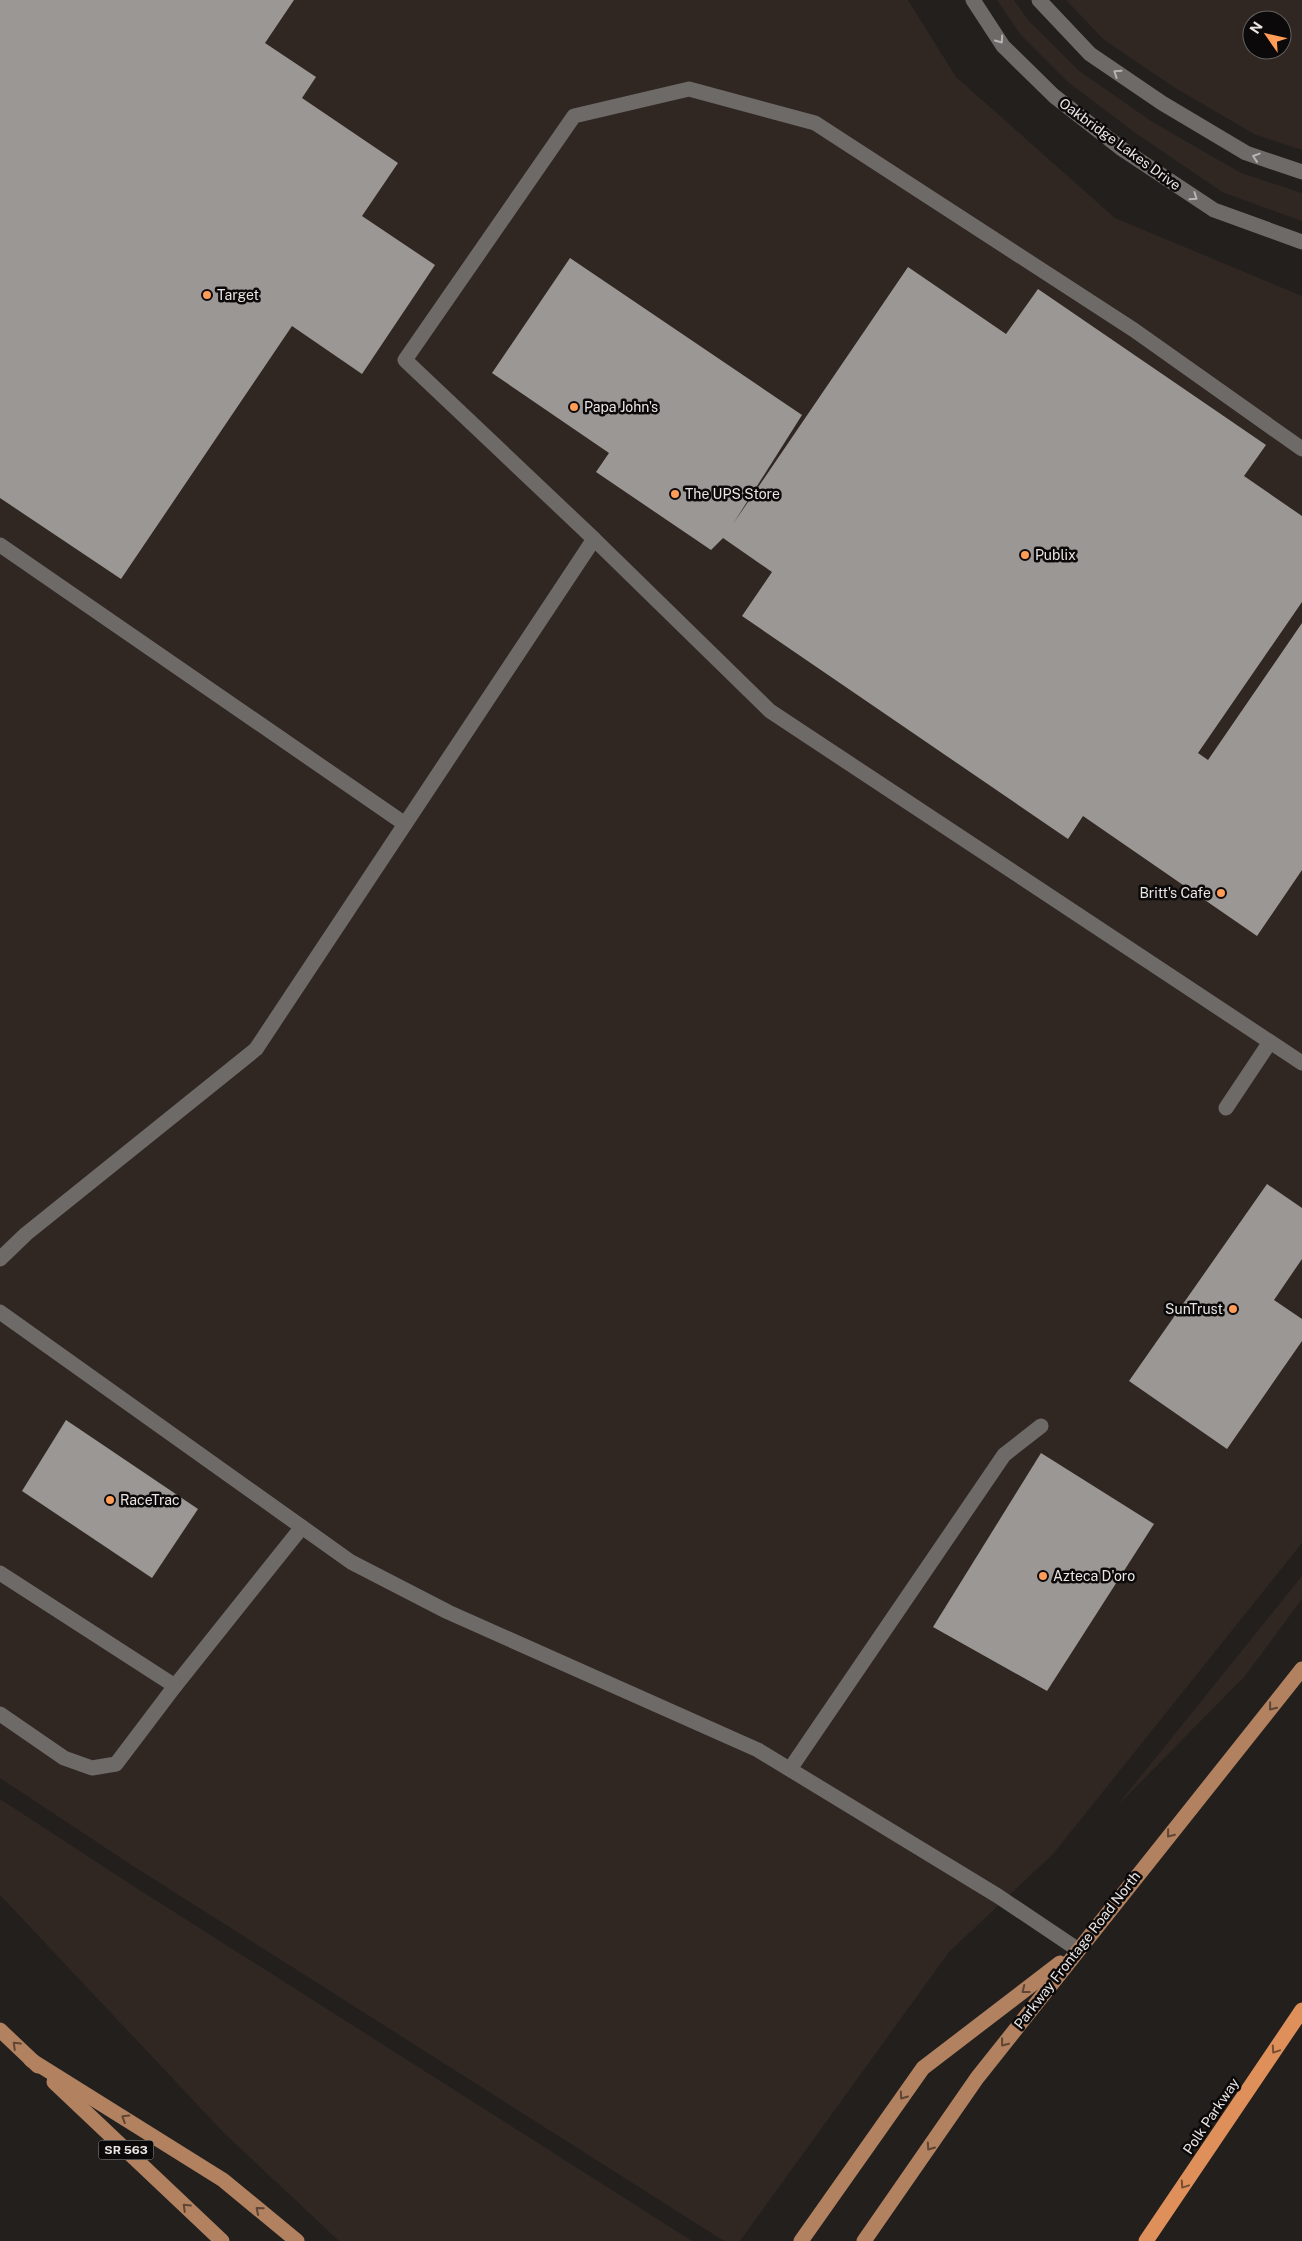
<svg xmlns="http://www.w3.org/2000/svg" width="1302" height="2241" viewBox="0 0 1302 2241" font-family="'Public Sans',sans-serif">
<rect width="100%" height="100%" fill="#221f1d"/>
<g fill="#302722" fill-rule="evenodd">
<path d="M 0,0 L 908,0 L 956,77 L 1115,218 L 1302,296 L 1302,1543 L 1053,1854 L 949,1952 L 740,2241 L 724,2241 L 133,1866 L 0,1778 Z"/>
<path d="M 997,0 L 1014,0 L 1028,20 L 1078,70 L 1151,121 L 1241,173 L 1302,193 L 1302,221 L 1222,192 L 1134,132 L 1068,82 L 1020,34 Z"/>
<path d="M 1066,0 L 1302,0 L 1302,150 L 1254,134 L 1172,86 L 1103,39 ZM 1252,20 L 1282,20 L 1282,50 L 1252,50 Z"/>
<path d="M 1302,1576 L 1302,1599 L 1245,1676 L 1116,1807 Z"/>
<path d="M 0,1799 L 124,1880 L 692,2241 L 339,2241 L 223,2132 L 0,1895 Z"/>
</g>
<g fill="#9b9794">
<path d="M 0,0 L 294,0 L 265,43 L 316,77 L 302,98 L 398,163 L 362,216 L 435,265 L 362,374 L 292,326 L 121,579 L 0,498 Z"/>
<path d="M 570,258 L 802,415 L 733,524 L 908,267 L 1006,334 L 1038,289 L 1266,445 L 1244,476 L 1302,516 L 1302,602 L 1198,753 L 1208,760 L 1302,623 L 1302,870 L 1257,936 L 1083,816 L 1068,839 L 742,616 L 772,572 L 723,538 L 711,550 L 596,472 L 609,453 L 492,373 Z"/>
<path d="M 1267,1184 L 1302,1208 L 1302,1259 L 1274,1300 L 1302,1319 L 1302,1341 L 1227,1449 L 1129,1381 Z"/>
<path d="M 66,1420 L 198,1509 L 152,1578 L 22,1491 Z"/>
<path d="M 1041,1453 L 1154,1524 L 1047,1691 L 933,1627 Z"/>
</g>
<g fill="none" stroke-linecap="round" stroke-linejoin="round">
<g stroke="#6e6a68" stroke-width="15">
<path d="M 594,539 L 770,711 L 1302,1063"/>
<path d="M 0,545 L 405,824"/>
<path d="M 1226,1108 L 1270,1042"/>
<path d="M 0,1259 L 26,1234 L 256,1049 L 594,539 L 405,360 L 574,116 L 689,89 L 815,123 L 1134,330 L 1302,449"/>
<path d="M 0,1312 L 351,1562 L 448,1612 L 758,1750 L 998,1896 L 1077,1949"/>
<path d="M 0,1573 L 175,1686 L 302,1527"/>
<path d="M 0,1714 L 64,1758 L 92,1768 L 116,1764 L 175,1686"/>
<path d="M 790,1769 L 1004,1455 L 1041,1426"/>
</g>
<g stroke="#6e6a68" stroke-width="15">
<path d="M 973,0 L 1003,46 L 1054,96 L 1122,149 L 1214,210 L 1302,242"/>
<path d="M 1039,0 L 1090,54 L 1162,103 L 1246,153 L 1302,172"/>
</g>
<g stroke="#b28160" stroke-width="15">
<path d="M 0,2030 L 38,2066"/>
<path d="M 31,2060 L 223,2180 L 297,2241"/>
<path d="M 54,2082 L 222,2241"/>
<path d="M 801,2241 L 923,2068 L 1060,1963"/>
<path d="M 864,2241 L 977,2078 L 1302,1669"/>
</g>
<path stroke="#df905a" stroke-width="15" d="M 1146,2241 L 1302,2010"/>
</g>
<defs><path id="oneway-chevron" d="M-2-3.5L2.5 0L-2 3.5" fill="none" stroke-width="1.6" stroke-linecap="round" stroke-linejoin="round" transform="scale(1.25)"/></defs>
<g stroke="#b8b4b3">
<use href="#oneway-chevron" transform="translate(1000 40) rotate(55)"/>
<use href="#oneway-chevron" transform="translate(1117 73) rotate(-146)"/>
<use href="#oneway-chevron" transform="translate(1256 157) rotate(-162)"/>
<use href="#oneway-chevron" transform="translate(1194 197) rotate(34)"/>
</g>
<g stroke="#5e4534">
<use href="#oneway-chevron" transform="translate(1272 1707) rotate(129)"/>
<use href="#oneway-chevron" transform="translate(1170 1834) rotate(129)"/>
<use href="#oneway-chevron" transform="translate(1025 1990) rotate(142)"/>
<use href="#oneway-chevron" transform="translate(1004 2043) rotate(128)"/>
<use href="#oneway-chevron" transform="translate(16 2045) rotate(-136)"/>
<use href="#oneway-chevron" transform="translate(903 2096) rotate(125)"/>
<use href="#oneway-chevron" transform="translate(125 2118) rotate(-148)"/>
<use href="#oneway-chevron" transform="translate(930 2147) rotate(125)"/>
<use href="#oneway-chevron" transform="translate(186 2207) rotate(-136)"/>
<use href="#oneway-chevron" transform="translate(259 2210) rotate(-140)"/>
</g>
<g stroke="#754c32">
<use href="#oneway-chevron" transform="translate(1275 2050) rotate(124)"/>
<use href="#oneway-chevron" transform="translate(1184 2185) rotate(124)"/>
</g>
<g fill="#fe9c58" stroke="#0b0909" stroke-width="2">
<circle cx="207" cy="295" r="5"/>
<circle cx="574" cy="407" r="5"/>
<circle cx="675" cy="494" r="5"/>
<circle cx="1025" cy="555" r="5"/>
<circle cx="1221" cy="893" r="5"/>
<circle cx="1233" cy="1309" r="5"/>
<circle cx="110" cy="1500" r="5"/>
<circle cx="1043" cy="1576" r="5"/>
</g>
<g text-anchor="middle" stroke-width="5" stroke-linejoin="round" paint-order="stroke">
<rect fill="#0b0909" stroke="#a6a4a3" stroke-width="1" x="98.5" y="2140.5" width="55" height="19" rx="4"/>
<g font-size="12" font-weight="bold" fill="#e9e6e5">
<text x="126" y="2154">SR 563</text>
</g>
<g font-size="14" fill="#e9e6e5" stroke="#0b0909">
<text transform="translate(1120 144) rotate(36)" y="5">Oakbridge Lakes Drive</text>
<text transform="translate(1077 1950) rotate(-52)" y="5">Parkway Frontage Road North</text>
<text transform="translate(1211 2116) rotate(-56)" y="5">Polk Parkway</text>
</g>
<g font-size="14" fill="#e9e6e5" stroke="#0b0909" text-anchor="start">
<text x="217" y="300">Target</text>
<text x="584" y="412">Papa John's</text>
<text x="685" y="499">The UPS Store</text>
<text x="1035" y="560">Publix</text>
<text x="1211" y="898" text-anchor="end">Britt's Cafe</text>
<text x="1223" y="1314" text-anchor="end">SunTrust</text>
<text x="120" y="1505">RaceTrac</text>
<text x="1053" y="1581">Azteca D'oro</text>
</g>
</g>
<g transform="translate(1267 35) rotate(304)"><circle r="24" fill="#0b0909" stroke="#646161"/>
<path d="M0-4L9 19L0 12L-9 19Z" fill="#fe9c58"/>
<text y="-8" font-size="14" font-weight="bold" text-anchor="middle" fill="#e9e6e5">N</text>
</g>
</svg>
